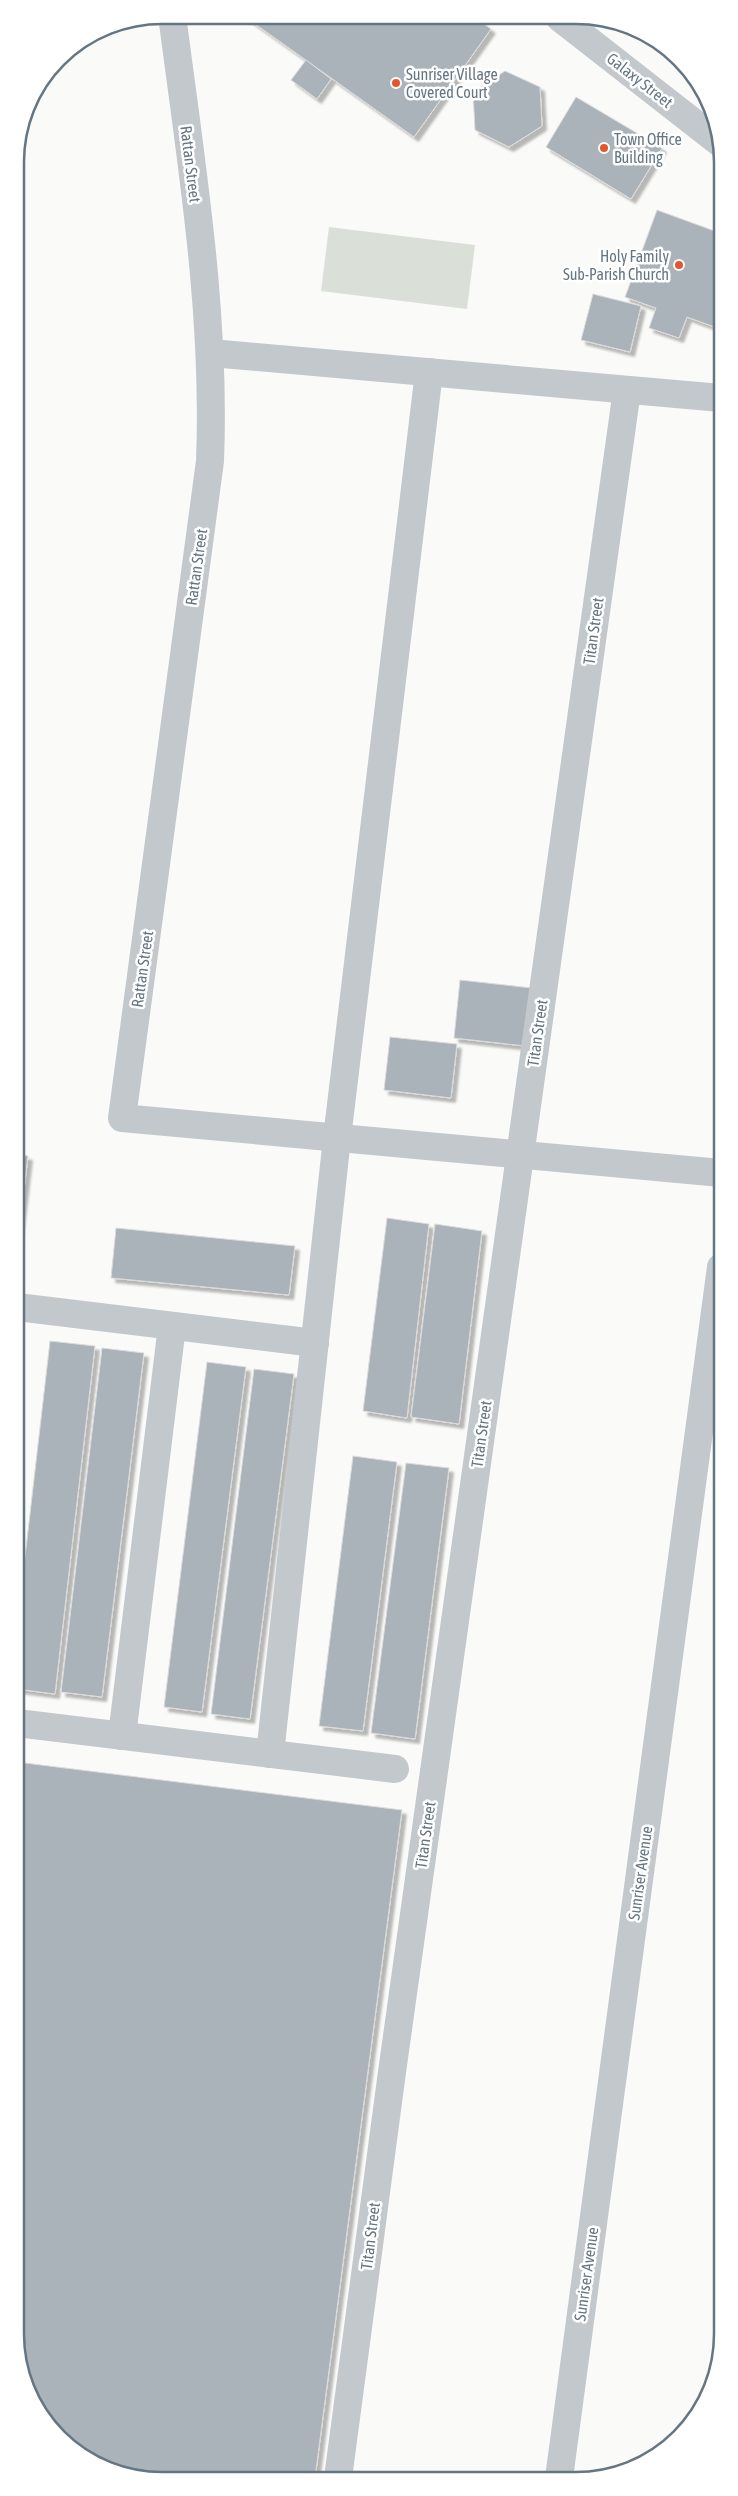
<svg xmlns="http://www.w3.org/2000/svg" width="738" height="2496" viewBox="0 0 738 2496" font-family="'Asap Condensed',sans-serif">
<defs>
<filter id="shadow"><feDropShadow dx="4.5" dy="4.5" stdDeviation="1" flood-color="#0004"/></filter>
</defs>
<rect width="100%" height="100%" fill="#fafaf8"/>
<path fill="#dadfd7" d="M 329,227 L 475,245 L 467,309 L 321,291 Z"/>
<g fill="#aab3b9" stroke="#dcdcda" filter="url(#shadow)">
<path d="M 244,16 L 474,17 L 491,29 L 414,137 Z"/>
<path d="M 306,60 L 331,79 L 317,99 L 291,80 Z"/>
<path d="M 505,71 L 540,87 L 542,126 L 509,147 L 475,130 L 473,92 Z"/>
<path d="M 576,97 L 662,148 L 631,199 L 546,147 Z"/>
<path d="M 657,210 L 720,233 L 720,329 L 687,317 L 679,338 L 649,328 L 656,308 L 625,297 Z"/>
<path d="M 593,294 L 641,306 L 630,352 L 581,340 Z"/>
<path d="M 460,980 L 532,988 L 525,1046 L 454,1038 Z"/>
<path d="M 390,1037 L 457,1044 L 451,1098 L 384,1090 Z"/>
<path d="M 16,1154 L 28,1156 L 17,1247 Z"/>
<path d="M 387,1218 L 429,1224 L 407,1418 L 363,1411 Z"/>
<path d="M 435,1224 L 482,1231 L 459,1424 L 411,1417 Z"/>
<path d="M 116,1228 L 295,1246 L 289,1295 L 111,1278 Z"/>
<path d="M 50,1341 L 95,1346 L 55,1694 L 17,1689 L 17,1626 Z"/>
<path d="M 102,1348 L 144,1353 L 102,1697 L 61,1692 Z"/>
<path d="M 207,1362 L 246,1367 L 202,1712 L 164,1707 Z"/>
<path d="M 254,1369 L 294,1374 L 250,1719 L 211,1714 Z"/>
<path d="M 353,1456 L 397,1462 L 363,1731 L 319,1726 Z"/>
<path d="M 406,1463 L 449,1468 L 415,1739 L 371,1733 Z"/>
<path d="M 17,1762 L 402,1810 L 315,2478 L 133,2478 L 97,2466 L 58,2438 L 35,2407 L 18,2363 Z"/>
</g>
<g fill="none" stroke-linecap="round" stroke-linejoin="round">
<g stroke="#c3c8cc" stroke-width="28">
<path d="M 172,15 C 191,163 216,311 210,461 L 122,1118 L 721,1173"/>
<path d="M 560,18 L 720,143"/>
<path d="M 211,353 L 721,398"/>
<path d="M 17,1307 L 315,1343"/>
<path d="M 17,1723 L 395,1769"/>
<path d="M 122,1736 L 172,1326"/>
<path d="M 270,1754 L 337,1138 L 429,372"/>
<path d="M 338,2478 L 392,2072 L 627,390"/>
<path d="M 559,2478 L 721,1267"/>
</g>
</g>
<g fill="#e4572e" stroke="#fff" stroke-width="2">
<circle cx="396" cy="83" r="5"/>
<circle cx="604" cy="148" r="5"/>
<circle cx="679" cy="265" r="5"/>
</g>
<g text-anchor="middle" stroke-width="5" stroke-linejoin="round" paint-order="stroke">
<g font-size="16" fill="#657683" stroke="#fff" text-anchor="start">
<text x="406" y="80">Sunriser Village<tspan x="406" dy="18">Covered Court</tspan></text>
<text x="614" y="145">Town Office<tspan x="614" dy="18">Building</tspan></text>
<text x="669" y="262" text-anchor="end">Holy Family<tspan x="669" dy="18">Sub-Parish Church</tspan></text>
</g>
<g font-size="16" fill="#657683" stroke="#fff">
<text transform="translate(640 80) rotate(38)" y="6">Galaxy Street</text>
<text transform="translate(191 164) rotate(83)" y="6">Rattan Street</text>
<text transform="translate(196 567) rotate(-82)" y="6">Rattan Street</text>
<text transform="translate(593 631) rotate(-82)" y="6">Titan Street</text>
<text transform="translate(142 969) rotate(-82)" y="6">Rattan Street</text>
<text transform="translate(537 1033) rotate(-82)" y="6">Titan Street</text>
<text transform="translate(481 1434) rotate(-82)" y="6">Titan Street</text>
<text transform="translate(425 1835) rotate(-82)" y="6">Titan Street</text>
<text transform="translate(640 1873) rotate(-82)" y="6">Sunriser Avenue</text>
<text transform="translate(370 2236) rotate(-83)" y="6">Titan Street</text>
<text transform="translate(586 2274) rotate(-82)" y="6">Sunriser Avenue</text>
</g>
</g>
<path d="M0 0H738V2496H0ZM162 24H576A138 138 0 0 1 714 162V2334A138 138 0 0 1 576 2472H162A138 138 0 0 1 24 2334V162A138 138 0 0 1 162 24Z" fill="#fff" fill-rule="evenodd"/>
<path fill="none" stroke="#657683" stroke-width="2.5" d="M162 24H576A138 138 0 0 1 714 162V2334A138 138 0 0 1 576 2472H162A138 138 0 0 1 24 2334V162A138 138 0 0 1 162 24Z"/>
</svg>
